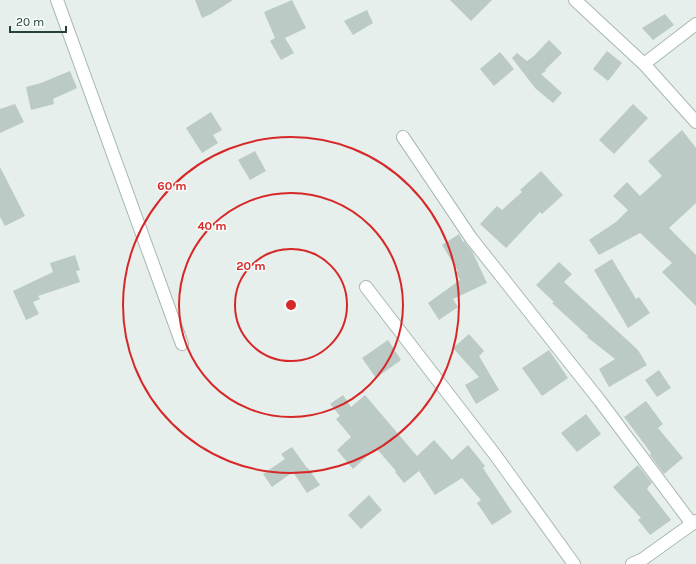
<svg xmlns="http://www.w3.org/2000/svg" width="696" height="564" viewBox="0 0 696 564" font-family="Karla,sans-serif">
<rect width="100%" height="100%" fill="#e6efeb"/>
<g fill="#bbcac4">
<path d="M 195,0 L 233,0 L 211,14 L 202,18 Z"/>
<path d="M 292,0 L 306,28 L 285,38 L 294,53 L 281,60 L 270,41 L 275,38 L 264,12 Z"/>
<path d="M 450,0 L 492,0 L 471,21 Z"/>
<path d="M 367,10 L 373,23 L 353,35 L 344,21 Z"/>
<path d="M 665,14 L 674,25 L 653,40 L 642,28 Z"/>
<path d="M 549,40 L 562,53 L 545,70 L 546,71 L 541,74 L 562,93 L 553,103 L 535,88 L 512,58 L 517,53 L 527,61 L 534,56 Z"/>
<path d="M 607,51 L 622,63 L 608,81 L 593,69 Z"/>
<path d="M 500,52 L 514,69 L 494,86 L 480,69 Z"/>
<path d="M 70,71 L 77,88 L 53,99 L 54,104 L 31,110 L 26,87 L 41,83 Z"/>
<path d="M 15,104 L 24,122 L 0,133 L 0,109 Z"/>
<path d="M 633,104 L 648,118 L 614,154 L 599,140 Z"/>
<path d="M 211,112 L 222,130 L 213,135 L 218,143 L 202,153 L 186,128 Z"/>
<path d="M 682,130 L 696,148 L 696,203 L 669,228 L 696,255 L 696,306 L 662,272 L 672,263 L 640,233 L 599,255 L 589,240 L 616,222 L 628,210 L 613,196 L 627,182 L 640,196 L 662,176 L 648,161 Z"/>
<path d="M 255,151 L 266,171 L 250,180 L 238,160 Z"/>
<path d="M 0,167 L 25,216 L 5,226 L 0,217 Z"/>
<path d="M 541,171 L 563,195 L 542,214 L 540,212 L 506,248 L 480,224 L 497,206 L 502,210 L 522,192 L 520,190 Z"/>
<path d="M 459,234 L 463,242 L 464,241 L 472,251 L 487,283 L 453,299 L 458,307 L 439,320 L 428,303 L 460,280 L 456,272 L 458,271 L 442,245 Z"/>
<path d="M 75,255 L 80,270 L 76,271 L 80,282 L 38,296 L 40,299 L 33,302 L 39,314 L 26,320 L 13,291 L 53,272 L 50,263 Z"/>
<path d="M 612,259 L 636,299 L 639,297 L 650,313 L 628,328 L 594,270 Z"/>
<path d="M 559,262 L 572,274 L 564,282 L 638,350 L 647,365 L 609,387 L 599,369 L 615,359 L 587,337 L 588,336 L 552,303 L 554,302 L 536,285 Z"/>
<path d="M 469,334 L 484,351 L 479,356 L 499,390 L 476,404 L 465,385 L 479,377 L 453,348 Z"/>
<path d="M 388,340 L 401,360 L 376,378 L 362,358 Z"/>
<path d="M 549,350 L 568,378 L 542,396 L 522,368 Z"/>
<path d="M 659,370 L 671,388 L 657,397 L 645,380 Z"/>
<path d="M 343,395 L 351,407 L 365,395 L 417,456 L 434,440 L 452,460 L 468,445 L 485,466 L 483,468 L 512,512 L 492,525 L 477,503 L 481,500 L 462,478 L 435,495 L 419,471 L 404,483 L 395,472 L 396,471 L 376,448 L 353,469 L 337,450 L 351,437 L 336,419 L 340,416 L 330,404 Z"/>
<path d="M 646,401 L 663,424 L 658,428 L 683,458 L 664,474 L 650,455 L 651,453 L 624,417 Z"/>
<path d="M 586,414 L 601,434 L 577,452 L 561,433 Z"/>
<path d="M 292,447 L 307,468 L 308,468 L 320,485 L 307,493 L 293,472 L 272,487 L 263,474 L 285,459 L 281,454 Z"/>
<path d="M 638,465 L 652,483 L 648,487 L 648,488 L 647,489 L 671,520 L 650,535 L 638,520 L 641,518 L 613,487 Z"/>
<path d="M 369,495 L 382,510 L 361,529 L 348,515 Z"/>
</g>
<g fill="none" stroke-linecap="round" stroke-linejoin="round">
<g stroke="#a8b8b2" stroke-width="14">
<g id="minor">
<path d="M 57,0 L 182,344"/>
<path d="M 575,0 L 644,64 L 696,122"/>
<path d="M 644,64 L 696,24"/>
<path d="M 403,137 L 471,238 L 600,401 L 692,524"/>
<path d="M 366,287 L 496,456 L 574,564"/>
<path d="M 632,564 L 643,559 L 696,521"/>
</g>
</g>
<use href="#minor" stroke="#fff" stroke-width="12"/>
</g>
<g fill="none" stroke="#d62828" stroke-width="2">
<circle cx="291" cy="305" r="56"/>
<circle cx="291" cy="305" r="112"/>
<circle cx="291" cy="305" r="168"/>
</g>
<circle cx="291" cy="305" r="6" fill="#d62828" stroke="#f7fbf9" stroke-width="2"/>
<g font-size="12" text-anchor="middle" font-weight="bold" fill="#d62828" stroke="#f7fbf9" stroke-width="3" stroke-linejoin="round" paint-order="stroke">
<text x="172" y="190">60 m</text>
<text x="212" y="230">40 m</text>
<text x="251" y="270">20 m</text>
</g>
<path d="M10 26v6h56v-6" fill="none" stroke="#24423a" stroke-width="2"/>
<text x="16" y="26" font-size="12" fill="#24423a" stroke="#f7fbf9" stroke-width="3" paint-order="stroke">20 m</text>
</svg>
